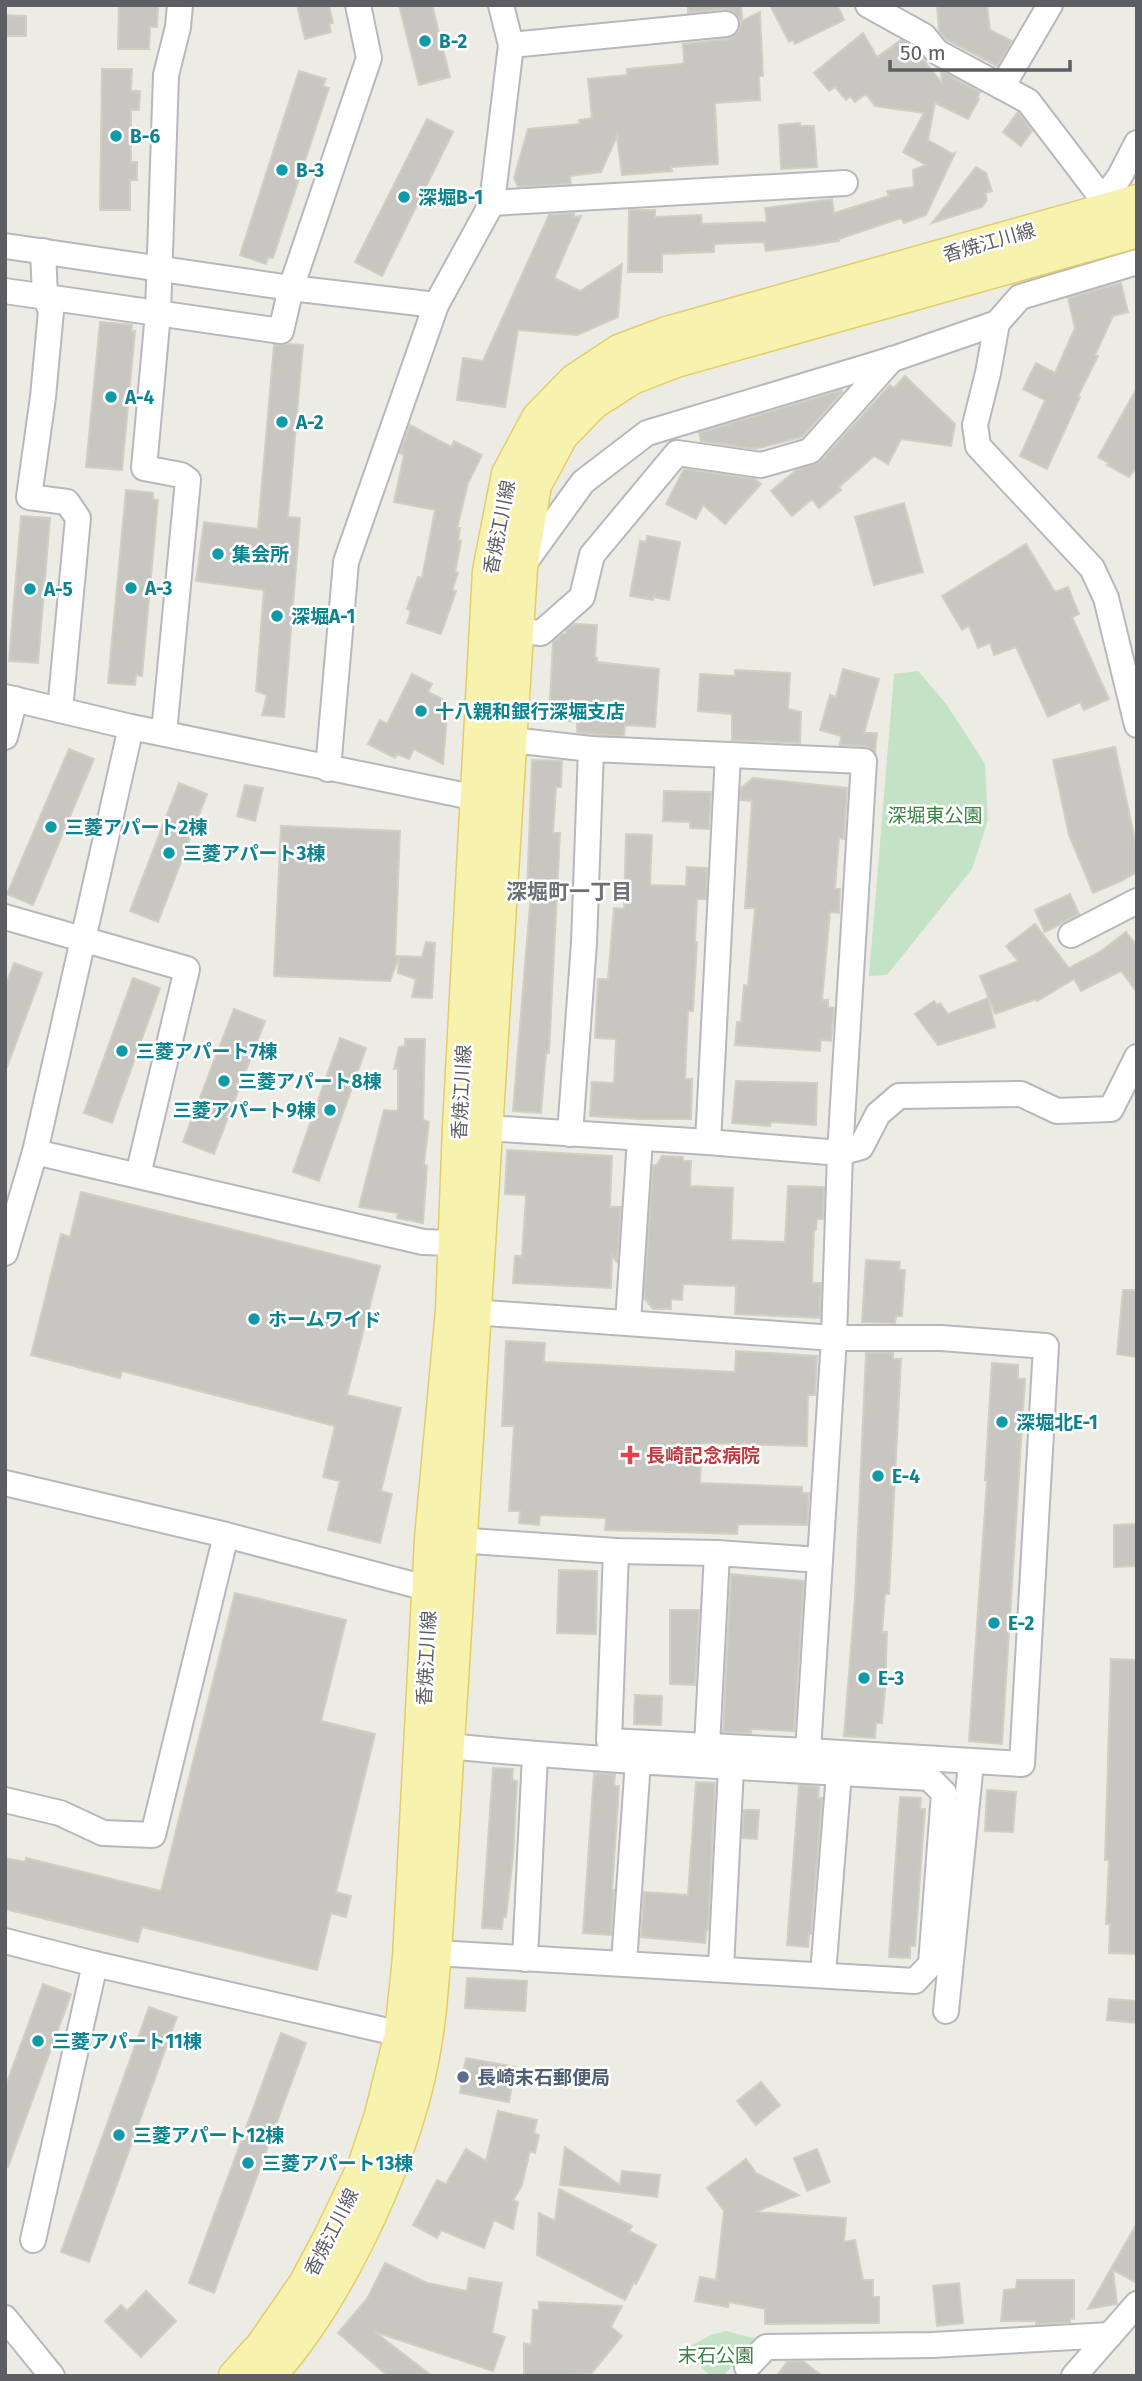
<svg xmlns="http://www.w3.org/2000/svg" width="1142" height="2381" viewBox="0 0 1142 2381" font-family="'Fira Sans','Noto Sans JP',sans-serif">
<rect width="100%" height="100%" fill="#edece4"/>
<g fill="#c3e2c6">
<path d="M 918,671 L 947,705 L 985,764 L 988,820 L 972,869 L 887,975 L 869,976 L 894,674 Z"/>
<path d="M 726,2331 L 757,2339 L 723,2376 L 711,2376 L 682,2351 L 711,2335 Z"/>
</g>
<g fill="#c8c6c0" stroke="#d1cec3" stroke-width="2">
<path d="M 119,5 L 158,6 L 157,27 L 150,27 L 149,49 L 118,49 Z"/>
<path d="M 297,5 L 329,5 L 333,23 L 329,24 L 331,32 L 305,39 Z"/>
<path d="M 399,5 L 432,5 L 450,77 L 419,85 Z"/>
<path d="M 688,5 L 741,5 L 742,21 L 760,12 L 763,76 L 759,76 L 760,100 L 715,103 L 718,164 L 671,167 L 672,171 L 622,175 L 617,136 L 601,172 L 570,176 L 571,184 L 518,187 L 514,178 L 528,129 L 580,124 L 579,120 L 592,118 L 588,79 L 627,75 L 627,69 L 681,64 L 684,62 L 683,44 L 728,39 L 739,31 L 741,22 L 733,11 L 725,9 L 688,13 Z"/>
<path d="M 770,5 L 837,5 L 844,20 L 795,44 L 793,40 L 789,42 Z"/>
<path d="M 937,5 L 987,5 L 990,30 L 1012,41 L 997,66 L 947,40 L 939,31 Z"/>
<path d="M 5,15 L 26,16 L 26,36 L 5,36 Z"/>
<path d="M 863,33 L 877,57 L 901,40 L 914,48 L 942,83 L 941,71 L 980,92 L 977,98 L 979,99 L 968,119 L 935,103 L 928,140 L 953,154 L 955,153 L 926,215 L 904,223 L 901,218 L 839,239 L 839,241 L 814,245 L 766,251 L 764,242 L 714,244 L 714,252 L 662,254 L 662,272 L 628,272 L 629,210 L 655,210 L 655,217 L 701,215 L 702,224 L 767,222 L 765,208 L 832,199 L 834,213 L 889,196 L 887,191 L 914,187 L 913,170 L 926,165 L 903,152 L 924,113 L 875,106 L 866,94 L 855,102 L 850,96 L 846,100 L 835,87 L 829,91 L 814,73 Z"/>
<path d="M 102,69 L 132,69 L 131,91 L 140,91 L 139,110 L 131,110 L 131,162 L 137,162 L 137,180 L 130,180 L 130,210 L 100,210 Z"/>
<path d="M 299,71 L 326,79 L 323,86 L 329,88 L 273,258 L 268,257 L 266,264 L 240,255 Z"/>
<path d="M 1018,112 L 1032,131 L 1021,146 L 1003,132 Z"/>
<path d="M 427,119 L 453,132 L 382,276 L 355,262 Z"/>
<path d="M 800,123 L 800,126 L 814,126 L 817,167 L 781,169 L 779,125 Z"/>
<path d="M 976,167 L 986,173 L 992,191 L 985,193 L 987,200 L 982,207 L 932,223 Z"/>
<path d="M 574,213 L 574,217 L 581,216 L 554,278 L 580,291 L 622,264 L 618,317 L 577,335 L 518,330 L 505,407 L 457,400 L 463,358 L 483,361 L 549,215 Z"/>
<path d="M 1121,283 L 1128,312 L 1113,316 L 1095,355 L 1098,356 L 1078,396 L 1080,397 L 1047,469 L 1020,456 L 1045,400 L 1023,389 L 1036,363 L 1055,373 L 1075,328 L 1068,298 Z"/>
<path d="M 100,322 L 132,325 L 131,331 L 135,331 L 122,470 L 86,467 Z"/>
<path d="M 287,344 L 303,345 L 288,517 L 300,518 L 284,717 L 262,715 L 267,695 L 256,691 L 264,590 L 196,581 L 204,522 L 258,529 L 274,345 Z"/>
<path d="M 905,376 L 955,424 L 951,446 L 901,439 L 888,464 L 874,456 L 839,487 L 841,490 L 819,508 L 812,499 L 792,516 L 771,491 L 795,471 L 821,461 L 890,385 L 894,388 Z"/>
<path d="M 1137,388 L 1137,467 L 1129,477 L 1107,465 L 1109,463 L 1098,457 Z"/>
<path d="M 842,390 L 842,392 L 802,437 L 755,449 L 701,441 L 699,433 Z"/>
<path d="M 410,425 L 451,447 L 454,441 L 482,455 L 468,483 L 457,528 L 460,528 L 458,540 L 461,541 L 455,572 L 458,573 L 452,590 L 456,591 L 441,634 L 407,623 L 411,611 L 407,609 L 418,577 L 422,578 L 435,510 L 394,502 L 404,455 L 400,453 Z"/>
<path d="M 684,469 L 755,479 L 761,484 L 725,524 L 703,505 L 696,519 L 666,504 Z"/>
<path d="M 126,490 L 153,493 L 153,499 L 158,500 L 142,676 L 136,675 L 135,685 L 108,683 Z"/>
<path d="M 904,503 L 923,572 L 874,585 L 855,517 Z"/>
<path d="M 21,516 L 50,518 L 38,663 L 9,661 Z"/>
<path d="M 647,536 L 680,542 L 669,600 L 653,597 L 653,600 L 630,596 L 640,541 L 646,542 Z"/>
<path d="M 1026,544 L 1055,592 L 1068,587 L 1079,614 L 1072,617 L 1109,699 L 1084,710 L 1080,702 L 1048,717 L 1016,647 L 994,655 L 990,643 L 978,648 L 969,626 L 962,630 L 942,596 Z"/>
<path d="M 574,624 L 597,625 L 595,657 L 597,658 L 597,662 L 659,669 L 655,727 L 625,725 L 624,736 L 603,735 L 577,732 L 577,722 L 549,720 L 553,642 L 562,634 L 566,634 L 566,630 Z"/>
<path d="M 843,669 L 879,679 L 864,733 L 877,733 L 875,752 L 865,746 L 840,745 L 841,736 L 820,730 L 830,695 L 836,697 Z"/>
<path d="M 735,670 L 790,673 L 788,709 L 801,712 L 800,743 L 732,740 L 732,714 L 698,711 L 700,674 L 735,676 Z"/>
<path d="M 412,674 L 432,684 L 428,692 L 448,702 L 443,764 L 414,749 L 409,759 L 397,754 L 395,758 L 368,744 L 380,720 L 387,724 Z"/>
<path d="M 1115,747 L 1137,849 L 1137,872 L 1121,881 L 1093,893 L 1069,835 L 1053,760 Z"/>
<path d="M 69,749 L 94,759 L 33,905 L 7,894 Z"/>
<path d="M 532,760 L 562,761 L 561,787 L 556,787 L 553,833 L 560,833 L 549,1053 L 546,1053 L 541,1113 L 513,1111 L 531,892 L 527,892 Z"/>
<path d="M 753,778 L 847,788 L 844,839 L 839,838 L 835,889 L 840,889 L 839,913 L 830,912 L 822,1000 L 828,1000 L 828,1007 L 834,1008 L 831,1041 L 821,1040 L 820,1051 L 735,1045 L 737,1022 L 741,1022 L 744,985 L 748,986 L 755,908 L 745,908 L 752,801 L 741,800 L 741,788 Z"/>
<path d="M 179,783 L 207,794 L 158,922 L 130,911 Z"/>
<path d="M 245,785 L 263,788 L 255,821 L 237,816 Z"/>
<path d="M 664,791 L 711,792 L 709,829 L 690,828 L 690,822 L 663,821 Z"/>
<path d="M 281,826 L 400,831 L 395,956 L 399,956 L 390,981 L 274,976 Z"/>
<path d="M 626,834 L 652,835 L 650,885 L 686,886 L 687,867 L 707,868 L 706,899 L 697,899 L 695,942 L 697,942 L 693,1011 L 688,1011 L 685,1079 L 692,1079 L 691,1119 L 640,1119 L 590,1116 L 592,1082 L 614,1083 L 616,1039 L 595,1038 L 598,979 L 608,979 L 614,908 L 624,909 Z"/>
<path d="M 1070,894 L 1079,914 L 1045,932 L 1035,910 Z"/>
<path d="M 1035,924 L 1069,968 L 1100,952 L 1126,932 L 1137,946 L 1137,992 L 1121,971 L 1081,991 L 1074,979 L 1037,1001 L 1036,999 L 995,1014 L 980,976 L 1018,961 L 1006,946 Z"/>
<path d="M 426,942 L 435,943 L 432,998 L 412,997 L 416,979 L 398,973 L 399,956 L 422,957 Z"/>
<path d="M 14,963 L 42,973 L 7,1067 L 5,1067 L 5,987 Z"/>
<path d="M 133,978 L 160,988 L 112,1123 L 84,1113 Z"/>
<path d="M 988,998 L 995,1027 L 938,1045 L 915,1014 L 934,1001 L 937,1005 L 940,1003 L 948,1014 Z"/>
<path d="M 234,1009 L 265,1021 L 214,1154 L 183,1142 Z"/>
<path d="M 340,1038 L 366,1048 L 319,1181 L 293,1172 Z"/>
<path d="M 405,1039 L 425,1039 L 423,1120 L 429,1122 L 424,1164 L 427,1166 L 423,1223 L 397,1218 L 398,1213 L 359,1207 L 384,1110 L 398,1111 L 398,1068 L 394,1069 L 399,1047 L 405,1046 Z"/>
<path d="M 736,1081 L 817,1083 L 816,1125 L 771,1122 L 770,1126 L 732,1123 Z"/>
<path d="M 507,1150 L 612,1156 L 610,1207 L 621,1207 L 617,1262 L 612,1256 L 611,1288 L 513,1283 L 515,1256 L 522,1256 L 526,1195 L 505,1194 Z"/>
<path d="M 662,1156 L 683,1157 L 683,1161 L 691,1161 L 690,1186 L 733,1188 L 731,1240 L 785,1242 L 788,1186 L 824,1187 L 823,1219 L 817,1219 L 816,1230 L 814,1230 L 812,1283 L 821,1283 L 820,1318 L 735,1314 L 736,1286 L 683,1284 L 682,1300 L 671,1299 L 671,1309 L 653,1309 L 644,1298 L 653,1165 L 657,1165 Z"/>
<path d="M 81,1192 L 380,1266 L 347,1395 L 401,1408 L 381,1491 L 392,1494 L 380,1543 L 328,1530 L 340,1481 L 323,1477 L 335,1426 L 122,1371 L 120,1378 L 31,1355 L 61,1234 L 70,1237 Z"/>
<path d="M 866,1260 L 900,1262 L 899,1270 L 905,1270 L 902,1316 L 896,1316 L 895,1323 L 862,1322 Z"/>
<path d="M 1123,1290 L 1137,1290 L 1137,1357 L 1117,1354 Z"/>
<path d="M 506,1341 L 545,1343 L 544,1362 L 735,1372 L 736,1351 L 817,1356 L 815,1395 L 808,1395 L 807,1446 L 702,1443 L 700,1483 L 802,1487 L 802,1493 L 809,1493 L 807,1525 L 738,1524 L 737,1534 L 605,1530 L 606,1518 L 540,1515 L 539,1525 L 519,1523 L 520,1511 L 509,1511 L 514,1426 L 502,1426 Z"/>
<path d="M 866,1353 L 893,1353 L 893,1359 L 901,1359 L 889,1594 L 885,1594 L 882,1632 L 887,1632 L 885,1690 L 882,1723 L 876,1723 L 875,1738 L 844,1736 L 855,1598 Z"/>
<path d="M 992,1363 L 1018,1365 L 1018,1379 L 1025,1379 L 1002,1744 L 969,1741 L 987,1480 L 985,1480 Z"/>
<path d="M 1137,1524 L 1137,1566 L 1114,1567 L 1114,1525 Z"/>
<path d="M 559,1570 L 597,1571 L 596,1634 L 557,1633 Z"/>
<path d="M 731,1574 L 804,1581 L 794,1731 L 751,1729 L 751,1733 L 723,1732 Z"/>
<path d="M 235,1593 L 346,1620 L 321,1721 L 375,1734 L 336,1892 L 351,1896 L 346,1917 L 331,1913 L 317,1970 L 142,1927 L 138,1942 L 5,1909 L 5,1858 L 25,1862 L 26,1858 L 161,1891 Z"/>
<path d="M 670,1610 L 699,1610 L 695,1685 L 670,1684 Z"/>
<path d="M 1111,1659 L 1137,1660 L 1137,1954 L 1109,1953 L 1110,1924 L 1106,1924 L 1109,1860 L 1105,1860 Z"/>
<path d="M 635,1695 L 662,1696 L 661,1725 L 634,1724 Z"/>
<path d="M 493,1768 L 513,1769 L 512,1780 L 517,1781 L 513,1857 L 506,1917 L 503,1917 L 502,1929 L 482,1928 Z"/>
<path d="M 594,1773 L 615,1774 L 614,1786 L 619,1786 L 612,1890 L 614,1890 L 611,1935 L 583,1933 Z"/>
<path d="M 696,1782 L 715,1783 L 708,1930 L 706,1930 L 705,1943 L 641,1937 L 644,1892 L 688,1895 Z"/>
<path d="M 799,1785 L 819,1787 L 818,1798 L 822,1798 L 811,1934 L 809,1934 L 808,1947 L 787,1945 Z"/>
<path d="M 987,1790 L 1016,1792 L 1013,1832 L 985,1831 Z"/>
<path d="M 900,1797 L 921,1798 L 920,1809 L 925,1809 L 915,1946 L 910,1946 L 910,1958 L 889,1957 Z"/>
<path d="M 744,1810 L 759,1810 L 757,1839 L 742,1838 Z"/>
<path d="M 467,1978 L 527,1981 L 525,2011 L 465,2008 Z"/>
<path d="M 43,1984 L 71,1994 L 8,2167 L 5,2167 L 5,2088 Z"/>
<path d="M 1109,1999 L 1137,2001 L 1137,2023 L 1107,2020 Z"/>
<path d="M 149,2007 L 177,2017 L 89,2262 L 61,2252 Z"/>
<path d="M 281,2033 L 306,2043 L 214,2293 L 189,2283 Z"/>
<path d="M 466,2058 L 515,2067 L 509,2102 L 460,2093 Z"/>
<path d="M 761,2082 L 780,2105 L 756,2125 L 737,2101 Z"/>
<path d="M 498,2111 L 537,2120 L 534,2133 L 539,2135 L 535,2153 L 530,2151 L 522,2185 L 513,2200 L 518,2202 L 513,2229 L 494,2220 L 484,2248 L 441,2230 L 437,2238 L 413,2225 L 437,2180 L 446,2184 L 466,2149 L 486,2161 Z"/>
<path d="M 565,2147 L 620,2185 L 622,2171 L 660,2175 L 657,2197 L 560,2185 Z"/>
<path d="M 817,2149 L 830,2182 L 807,2191 L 794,2158 Z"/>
<path d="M 746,2159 L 756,2173 L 799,2195 L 755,2212 L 846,2218 L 844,2242 L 855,2240 L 863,2280 L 873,2280 L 873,2297 L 879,2297 L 879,2323 L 765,2324 L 765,2309 L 729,2302 L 728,2307 L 695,2301 L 700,2277 L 716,2280 L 724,2211 L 707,2188 Z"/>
<path d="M 559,2189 L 632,2226 L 629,2231 L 656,2245 L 636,2284 L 634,2282 L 625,2300 L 537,2255 L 539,2213 L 555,2221 Z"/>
<path d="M 1137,2223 L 1137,2283 L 1113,2270 L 1117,2304 L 1088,2309 Z"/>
<path d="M 385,2263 L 427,2283 L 467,2291 L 469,2278 L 502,2283 L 492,2333 L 505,2337 L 493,2371 L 375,2332 L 432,2376 L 388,2376 L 338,2333 L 367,2299 Z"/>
<path d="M 1017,2280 L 1074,2280 L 1074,2319 L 1070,2318 L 1070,2322 L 1036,2324 L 1036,2321 L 1001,2321 L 1004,2290 L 1016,2289 Z"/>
<path d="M 959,2283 L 963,2323 L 937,2326 L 933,2286 Z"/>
<path d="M 146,2291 L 176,2321 L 141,2357 L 105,2321 L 121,2305 L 127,2311 Z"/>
<path d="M 539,2302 L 622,2306 L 611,2327 L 622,2336 L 591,2374 L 524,2376 L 524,2343 L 531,2345 L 533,2310 L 539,2310 Z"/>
<path d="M 803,2361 L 822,2376 L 777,2376 L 787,2362 Z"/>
</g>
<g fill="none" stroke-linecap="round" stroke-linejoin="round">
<g stroke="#b6b8bd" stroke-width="28">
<g id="minor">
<path d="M 868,5 L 924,36 L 937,52 L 1028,101 L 1102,198"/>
<path d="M 511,45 L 726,24"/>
<path d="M 1002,87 L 1050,5"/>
<path d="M 492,203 L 845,183"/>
<path d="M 1099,205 L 1120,176 L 1137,143"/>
<path d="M 5,246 L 291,288 L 436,305"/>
<path d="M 43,251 L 45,296 L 51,311 L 43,397 L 29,497 L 67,502 L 78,518 L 60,710"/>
<path d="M 5,291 L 281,331 L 291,288 L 369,58 L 358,5"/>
<path d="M 997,323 L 988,373 L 975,425 L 978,446 L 1092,568 L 1106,598 L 1137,725"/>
<path d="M 523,565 L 583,482 L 647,433 L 893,359 L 997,323 L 1020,297 L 1137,262"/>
<path d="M 517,631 L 541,633 L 582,597 L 592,555 L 677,453 L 761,465 L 810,451 L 892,359"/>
<path d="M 5,697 L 131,727 L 477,798 L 494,799"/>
<path d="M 164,733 L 188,480 L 181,475 L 144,468 L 158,313 L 166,75 L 178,27 L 180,5"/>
<path d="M 5,737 L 15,699"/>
<path d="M 493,738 L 591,749 L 864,761 L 840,1153 L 834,1338 L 808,1751 L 609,1741 L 616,1551"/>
<path d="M 328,769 L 346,562 L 436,305 L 492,203 L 511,45 L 501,5"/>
<path d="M 5,917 L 187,969 L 138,1175"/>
<path d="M 1071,935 L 1137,901"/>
<path d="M 470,1127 L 708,1142 L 840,1153 L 861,1147 L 878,1114 L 899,1096 L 1021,1094 L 1057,1111 L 1111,1109 L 1137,1057"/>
<path d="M 570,1134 L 584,943 L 591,749"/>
<path d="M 708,1142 L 728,755"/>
<path d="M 35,1152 L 423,1242 L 454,1243"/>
<path d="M 5,1253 L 35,1152 L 131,727"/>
<path d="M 459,1311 L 834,1338 L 941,1338 L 1046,1346 L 1022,1764 L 808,1751"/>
<path d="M 628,1322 L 640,1139"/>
<path d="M 5,1483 L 226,1535"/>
<path d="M 442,1539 L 616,1551 L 717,1553 L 820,1560"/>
<path d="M 707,1746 L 717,1553"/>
<path d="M 5,1800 L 60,1813 L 103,1833 L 153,1835 L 226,1535 L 430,1589"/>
<path d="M 5,1941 L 95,1964 L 401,2034"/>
<path d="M 435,1953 L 915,1981 L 931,1964 L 944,1793 L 929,1778 C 768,1768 608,1762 448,1746"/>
<path d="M 525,1959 L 535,1755"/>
<path d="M 624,1963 L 638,1761"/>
<path d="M 721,1968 L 731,1768"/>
<path d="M 823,1974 L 839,1773"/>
<path d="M 946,2011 L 971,1763"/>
<path d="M 33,2240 L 95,1964"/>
<path d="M 5,2318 L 52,2376"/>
<path d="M 747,2367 L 766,2347 L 932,2345 L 1110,2335"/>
<path d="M 1074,2376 L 1137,2304"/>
</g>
</g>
<g stroke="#e3cd67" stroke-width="35">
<g id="major">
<path d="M 235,2376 L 262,2346 L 305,2284 L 331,2235 L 364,2166 L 381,2115 L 401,2034 L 409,1958 L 431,1539 L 452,1310 L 459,1127 L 489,571 L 508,474 L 538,418 L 575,380 L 619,351 L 667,333 L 1137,201"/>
<path d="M 269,2376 C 342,2295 411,2145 426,2038 C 431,2010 432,1981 435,1953 L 521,568 L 535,485 L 562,435 L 593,403 L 632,378 L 676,361 L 1137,231"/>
</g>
</g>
<use href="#minor" stroke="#fff" stroke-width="24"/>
<use href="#major" stroke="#f7f3af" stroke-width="32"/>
</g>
<g fill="#0f9aa8" stroke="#fff" stroke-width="2.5">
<circle cx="425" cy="41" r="7"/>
<circle cx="116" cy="136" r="7"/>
<circle cx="282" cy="170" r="7"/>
<circle cx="404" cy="197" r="7"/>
<circle cx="111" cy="397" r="7"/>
<circle cx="282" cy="422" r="7"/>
<circle cx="218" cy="554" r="7"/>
<circle cx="131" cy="588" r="7"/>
<circle cx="30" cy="589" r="7"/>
<circle cx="277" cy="616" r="7"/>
<circle cx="421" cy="711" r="7"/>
<circle cx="51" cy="827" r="7"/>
<circle cx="169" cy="853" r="7"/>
<circle cx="122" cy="1051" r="7"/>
<circle cx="224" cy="1081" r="7"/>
<circle cx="330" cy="1110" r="7"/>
<circle cx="254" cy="1319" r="7"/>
<circle cx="1002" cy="1422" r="7"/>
<circle cx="878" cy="1476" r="7"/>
<circle cx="994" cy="1623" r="7"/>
<circle cx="864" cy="1678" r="7"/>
<circle cx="38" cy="2041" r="7"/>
<circle cx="119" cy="2135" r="7"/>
<circle cx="248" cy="2163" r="7"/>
</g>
<path fill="#e0444e" stroke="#fff" stroke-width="2.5" d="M626.5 1444.5h7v7h7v7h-7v7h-7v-7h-7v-7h7z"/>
<circle fill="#5c6f8a" stroke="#fff" stroke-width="2.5" cx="463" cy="2077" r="7"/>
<g text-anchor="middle" stroke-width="5" stroke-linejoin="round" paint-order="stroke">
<g font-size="19" font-weight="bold" fill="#0d838f" stroke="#fff" text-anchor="start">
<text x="439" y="48">B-2</text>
<text x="130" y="143">B-6</text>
<text x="296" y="177">B-3</text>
<text x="418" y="204">深堀B-1</text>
<text x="125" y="404">A-4</text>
<text x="296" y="429">A-2</text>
<text x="232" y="561">集会所</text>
<text x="145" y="595">A-3</text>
<text x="44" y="596">A-5</text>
<text x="291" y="623">深堀A-1</text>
<text x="435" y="718">十八親和銀行深堀支店</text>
<text x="65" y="834">三菱アパート2棟</text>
<text x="183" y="860">三菱アパート3棟</text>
<text x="136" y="1058">三菱アパート7棟</text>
<text x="238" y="1088">三菱アパート8棟</text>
<text x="316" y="1117" text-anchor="end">三菱アパート9棟</text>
<text x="268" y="1326">ホームワイド</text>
<text x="1016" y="1429">深堀北E-1</text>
<text x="892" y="1483">E-4</text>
<text x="1008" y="1630">E-2</text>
<text x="878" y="1685">E-3</text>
<text x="52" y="2048">三菱アパート11棟</text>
<text x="133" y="2142">三菱アパート12棟</text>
<text x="262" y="2170">三菱アパート13棟</text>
</g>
<g font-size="19" fill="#5c5e63" stroke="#fff">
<text transform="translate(989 242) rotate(-16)" y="7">香焼江川線</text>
<text transform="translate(499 527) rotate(-79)" y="7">香焼江川線</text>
<text transform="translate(461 1092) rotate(-87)" y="7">香焼江川線</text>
<text transform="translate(426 1658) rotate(-87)" y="7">香焼江川線</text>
<text transform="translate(331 2232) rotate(-63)" y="7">香焼江川線</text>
</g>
<g font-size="19" fill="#3d8048" stroke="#fff">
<text x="935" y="822">深堀東公園</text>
<text x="716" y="2362">末石公園</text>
</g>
<g font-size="19" font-weight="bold" fill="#be3a42" stroke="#fff" text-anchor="start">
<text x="646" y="1462">長崎記念病院</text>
</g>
<g font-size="19" font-weight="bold" fill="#4e5e75" stroke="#fff" text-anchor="start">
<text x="477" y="2084">長崎末石郵便局</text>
</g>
<g font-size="21" font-weight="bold" fill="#6d7075" stroke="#fff">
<text x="569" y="899">深堀町一丁目</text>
</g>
</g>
<rect width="1142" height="2381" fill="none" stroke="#5c5e63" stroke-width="14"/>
<path d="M890 60v10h180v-10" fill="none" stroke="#5c5e63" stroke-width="3.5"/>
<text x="900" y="60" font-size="21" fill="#5c5e63" stroke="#ffffff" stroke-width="5" paint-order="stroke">50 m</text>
</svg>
